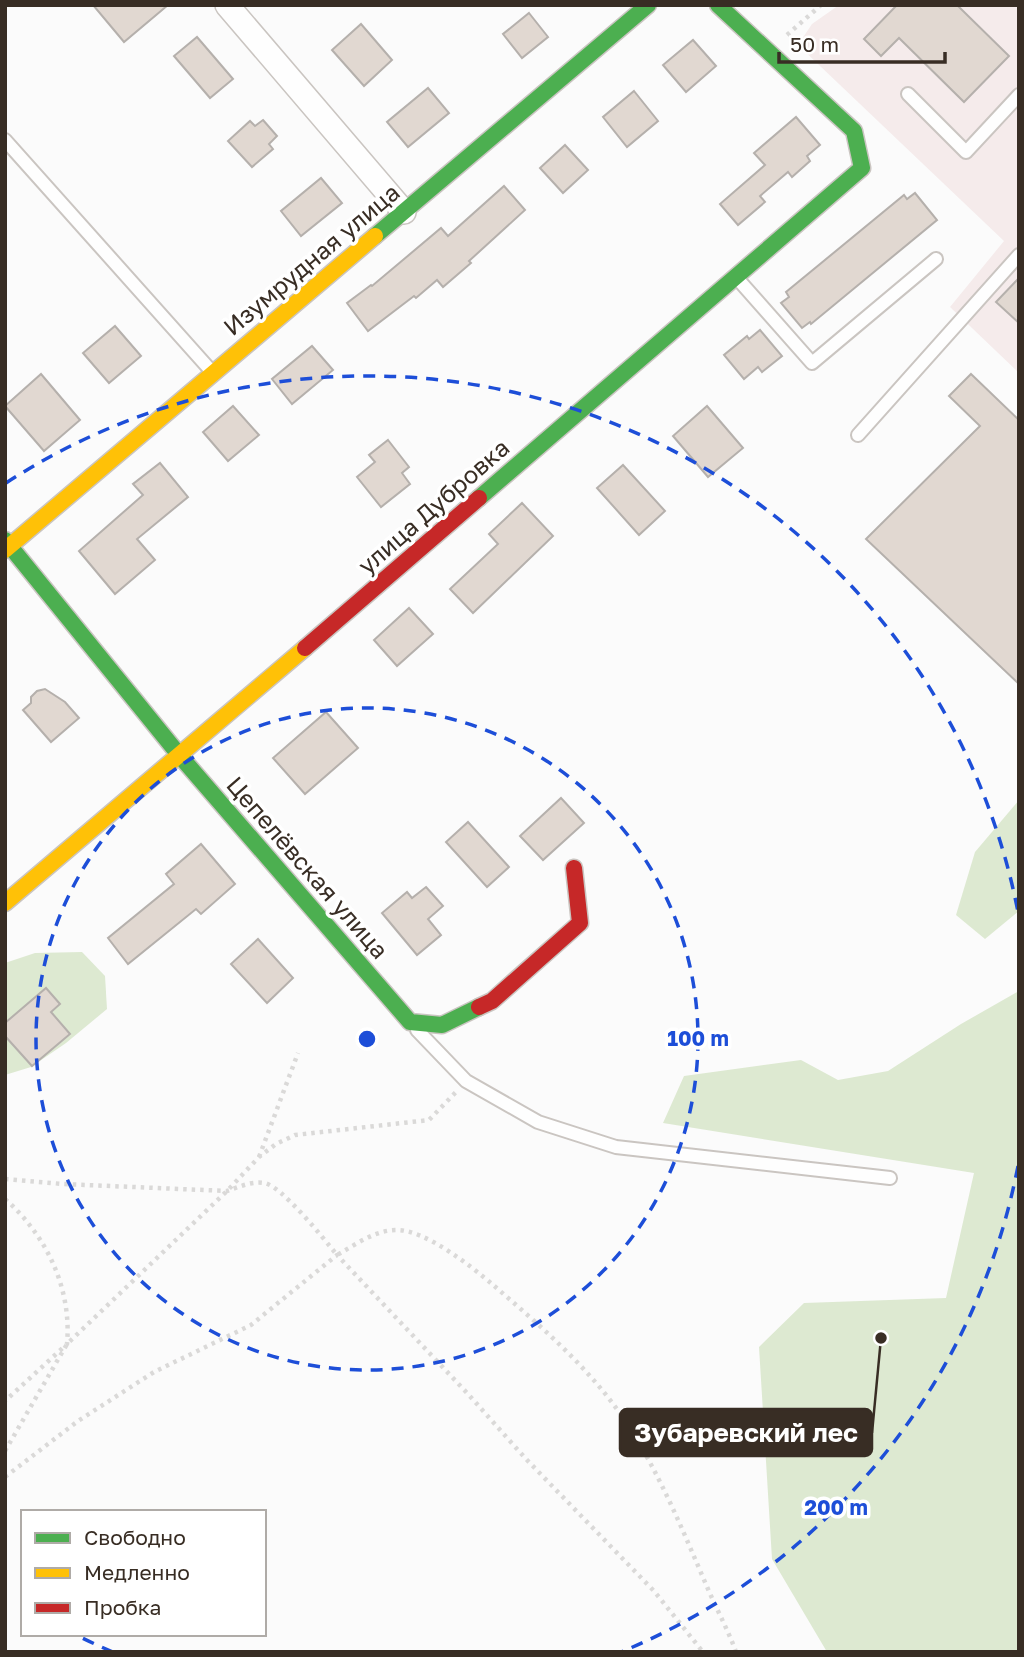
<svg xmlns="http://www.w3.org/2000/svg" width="1024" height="1657" viewBox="0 0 1024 1657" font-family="'Golos Text',sans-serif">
<rect width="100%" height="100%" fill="#fbfbfb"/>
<path fill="#f5ebeb" d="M 839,5 L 1019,5 L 1019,373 L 950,307 L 1004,241 L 798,45 L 812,24 Z"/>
<g fill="#dde9d1">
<path d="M 1019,800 L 1019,911 L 985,939 L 956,915 L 975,852 Z"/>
<path d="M 82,952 L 105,976 L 107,1009 L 66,1043 L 31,1067 L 5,1075 L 5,963 L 35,953 Z"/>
<path d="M 1019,991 L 1019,1652 L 827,1652 L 772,1559 L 759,1347 L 804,1303 L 946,1298 L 974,1173 L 663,1123 L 684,1076 L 801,1060 L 838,1080 L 888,1071 L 961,1024 Z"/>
</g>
<g fill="#e1d8d1" stroke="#b5b0ac" stroke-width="2">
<path d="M 93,5 L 168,5 L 124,42 Z"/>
<path d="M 897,5 L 957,5 L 1009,56 L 964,102 L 899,38 L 881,56 L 864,39 Z"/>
<path d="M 529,13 L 548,37 L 522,58 L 503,34 Z"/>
<path d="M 361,24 L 392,60 L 364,86 L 332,50 Z"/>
<path d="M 197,37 L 233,79 L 210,98 L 174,56 Z"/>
<path d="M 693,40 L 716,66 L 686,92 L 663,65 Z"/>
<path d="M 428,88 L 449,113 L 408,147 L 387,122 Z"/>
<path d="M 634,91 L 658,121 L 627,147 L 603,117 Z"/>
<path d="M 796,117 L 820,145 L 807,156 L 810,161 L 792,177 L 788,172 L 760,196 L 765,202 L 738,225 L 720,204 L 765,165 L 754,153 Z"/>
<path d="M 263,120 L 277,136 L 269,144 L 273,149 L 252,167 L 228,141 L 250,121 L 255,126 Z"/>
<path d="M 565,145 L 588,170 L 563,193 L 540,168 Z"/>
<path d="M 321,178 L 342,203 L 301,236 L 281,211 Z"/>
<path d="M 504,186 L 525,210 L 469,261 L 471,263 L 443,287 L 437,280 L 416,298 L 414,296 L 368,331 L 347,303 L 371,285 L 372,286 L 441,228 L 448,236 Z"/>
<path d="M 915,193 L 937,220 L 811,324 L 810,322 L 802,328 L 781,303 L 789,297 L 786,292 L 904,195 L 907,199 Z"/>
<path d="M 1019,278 L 1019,323 L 996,302 Z"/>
<path d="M 115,326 L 141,356 L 109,383 L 83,353 Z"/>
<path d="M 760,330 L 782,356 L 762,372 L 758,367 L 744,379 L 724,355 L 747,336 L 749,339 Z"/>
<path d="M 312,346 L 333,370 L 292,404 L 272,379 Z"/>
<path d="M 41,374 L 80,420 L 44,451 L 5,406 Z"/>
<path d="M 971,374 L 1019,420 L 1019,684 L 866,539 L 980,426 L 949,396 Z"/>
<path d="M 233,406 L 259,435 L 228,461 L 203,432 Z"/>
<path d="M 707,406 L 743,448 L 708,477 L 673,436 Z"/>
<path d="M 388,440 L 409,467 L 402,473 L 410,484 L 381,507 L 357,477 L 375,462 L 369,455 Z"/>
<path d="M 160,463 L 188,497 L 137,539 L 155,560 L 115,594 L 79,551 L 143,495 L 133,484 Z"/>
<path d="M 623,465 L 665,511 L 639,535 L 597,488 Z"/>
<path d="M 522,503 L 553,536 L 473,613 L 450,589 L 498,544 L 489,534 Z"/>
<path d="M 409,608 L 433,634 L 397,666 L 374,640 Z"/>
<path d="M 45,689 L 65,702 L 79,718 L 51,742 L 23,710 L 31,703 L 31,697 L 37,691 Z"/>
<path d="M 326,712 L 358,748 L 305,794 L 273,758 Z"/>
<path d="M 561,798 L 584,823 L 543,860 L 520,836 Z"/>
<path d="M 468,822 L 509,867 L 487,887 L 446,842 Z"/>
<path d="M 201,844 L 235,884 L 201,914 L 196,909 L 128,964 L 108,938 L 174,884 L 166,874 Z"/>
<path d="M 426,887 L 443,906 L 428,919 L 441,935 L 417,955 L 382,913 L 407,892 L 412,898 Z"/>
<path d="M 258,939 L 293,978 L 267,1003 L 231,964 Z"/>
<path d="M 46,988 L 60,1004 L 51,1012 L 70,1034 L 32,1066 L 5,1036 L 5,1023 Z"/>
</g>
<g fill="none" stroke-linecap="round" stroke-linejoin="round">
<g stroke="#cac5c1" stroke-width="16">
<g id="lane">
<path d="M 908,94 L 966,152 L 1019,95"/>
<path d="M 5,140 L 213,373"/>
<path d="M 736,277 L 812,363 L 936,259"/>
<path d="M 858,435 L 1019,255"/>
<path d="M 417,1030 L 466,1081 L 538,1122 L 616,1147 L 890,1178"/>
</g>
</g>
<g stroke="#cac5c1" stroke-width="26">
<path id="street" d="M 227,5 L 404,212"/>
</g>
<g stroke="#cac5c1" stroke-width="19">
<g id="fast">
<path d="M 375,236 L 648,5"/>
<path d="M 479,498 L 862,168 L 854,131 L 718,5"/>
<path d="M 5,540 L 180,756 L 410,1022 L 442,1025 L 479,1007"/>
</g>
</g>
<g stroke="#cac5c1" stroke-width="19">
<g id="slow">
<path d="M 5,550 L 375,236"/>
<path d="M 5,903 L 305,648"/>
</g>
</g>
<g stroke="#cac5c1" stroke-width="19">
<g id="jam">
<path d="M 305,648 L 479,498"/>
<path d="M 479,1007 L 492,1001 L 580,923 L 574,868"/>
</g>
</g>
<g stroke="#dad9d8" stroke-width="4.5" stroke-dasharray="3.5 5" stroke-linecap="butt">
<path d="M 787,35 L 821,5"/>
<path d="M 259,1157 L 298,1053"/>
<path d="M 5,1179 L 63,1184 L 227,1191 C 239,1187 251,1181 264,1183 C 281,1185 324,1239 337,1255 C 355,1245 375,1230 396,1230 C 424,1229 471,1266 492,1284 C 537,1323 584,1363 619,1412 C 657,1466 682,1529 708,1589 C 717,1610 728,1630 736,1652"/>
<path d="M 5,1199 C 46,1235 72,1288 67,1344 L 5,1401"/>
<path d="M 5,1451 L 67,1344 L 227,1191 L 259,1157 L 276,1144 L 295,1135 L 429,1120 L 456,1092"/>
<path d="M 5,1477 L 78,1421 L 154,1372 L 251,1325 L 337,1255 L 468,1394 L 526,1459 L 654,1591 L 703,1652"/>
</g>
<use href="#lane" stroke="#fefefe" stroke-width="12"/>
<use href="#street" stroke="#fefefe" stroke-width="23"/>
<use href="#fast" stroke="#4caf50" stroke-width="16"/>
<use href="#slow" stroke="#ffc107" stroke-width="16"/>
<use href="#jam" stroke="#c62828" stroke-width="16"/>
</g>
<g fill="none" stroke="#1d4ed8" stroke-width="3.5" stroke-dasharray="12 9">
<circle cx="367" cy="1039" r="331"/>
<path d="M1018 1166A663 663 0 0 1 621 1652M113 1652A663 663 0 0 1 76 1635M6 483A663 663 0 0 1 1018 912"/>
</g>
<g text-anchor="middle" stroke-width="7" stroke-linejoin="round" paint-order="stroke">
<g font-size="24" fill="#382d24" stroke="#fff">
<text transform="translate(312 260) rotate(-40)" y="8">Изумрудная улица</text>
<text transform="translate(434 507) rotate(-41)" y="8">улица Дубровка</text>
<text transform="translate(307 868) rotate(49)" y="8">Цепелёвская улица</text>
</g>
</g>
<circle cx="367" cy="1039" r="10" fill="#1d4ed8" stroke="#fff" stroke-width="3.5"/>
<g font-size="21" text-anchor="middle" font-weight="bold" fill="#1d4ed8" stroke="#fff" stroke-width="7" stroke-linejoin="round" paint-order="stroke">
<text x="698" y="1046">100 m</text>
<text x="836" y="1515">200 m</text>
</g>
<path fill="none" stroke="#382d24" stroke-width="2.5" d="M881 1338L872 1433"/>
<circle fill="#382d24" stroke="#fff" stroke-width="2.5" cx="881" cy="1338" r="7"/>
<rect fill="#382d24" stroke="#382d24" stroke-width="2.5" x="620" y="1409" width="252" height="47" rx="7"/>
<g font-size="26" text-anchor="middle" font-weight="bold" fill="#fff">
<text x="746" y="1442">Зубаревский лес</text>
</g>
<rect width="1024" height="1657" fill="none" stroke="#382d24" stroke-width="14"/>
<rect x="21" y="1510" width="245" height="126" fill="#ffffff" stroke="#afaba7" stroke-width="2"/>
<rect x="35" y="1533" width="35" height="10" fill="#4caf50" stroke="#afaba7" stroke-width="2"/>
<text x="84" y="1545" font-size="21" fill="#382d24">Свободно</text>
<rect x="35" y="1568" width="35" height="10" fill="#ffc107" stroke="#afaba7" stroke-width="2"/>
<text x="84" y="1580" font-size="21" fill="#382d24">Медленно</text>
<rect x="35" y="1603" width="35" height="10" fill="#c62828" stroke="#afaba7" stroke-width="2"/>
<text x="84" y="1615" font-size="21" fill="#382d24">Пробка</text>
<path d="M779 52v10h166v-10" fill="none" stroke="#382d24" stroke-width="3.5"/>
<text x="790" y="52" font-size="21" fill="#382d24" stroke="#ffffff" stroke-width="5" paint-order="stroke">50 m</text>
</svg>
